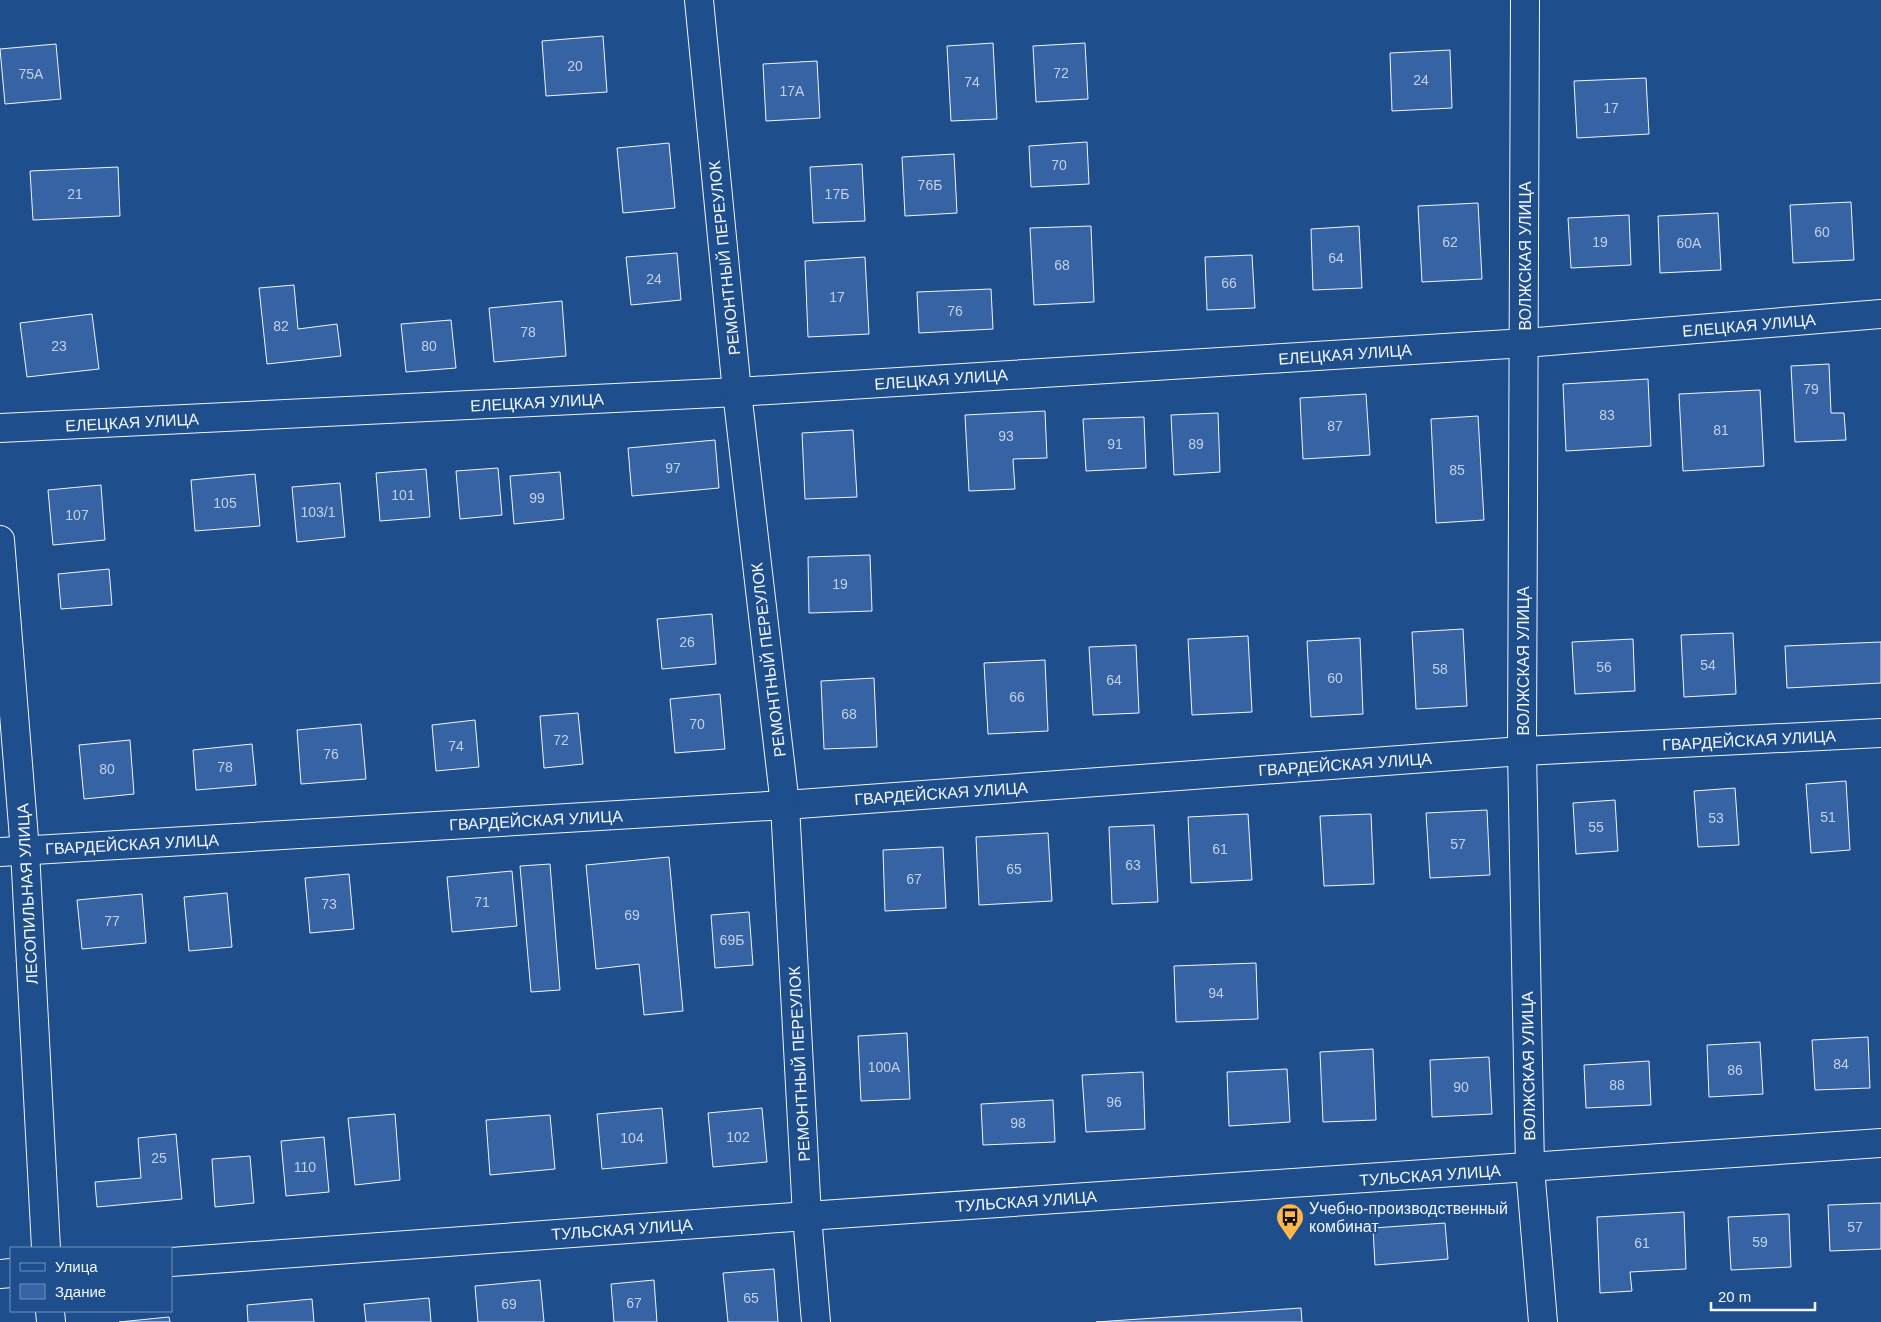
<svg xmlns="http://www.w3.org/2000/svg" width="1881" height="1322" viewBox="0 0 1881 1322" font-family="Arial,sans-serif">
<rect width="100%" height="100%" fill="#1f4e8c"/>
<g fill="#3563a3" stroke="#f2f6ff">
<path d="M 603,36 L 607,92 L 546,96 L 542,41 Z"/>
<path d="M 993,43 L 997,119 L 951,121 L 947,46 Z"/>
<path d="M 1085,43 L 1088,99 L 1036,102 L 1033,46 Z"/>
<path d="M 56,44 L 61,99 L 5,104 L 0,49 Z"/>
<path d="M 1450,50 L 1452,108 L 1392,111 L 1390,53 Z"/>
<path d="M 817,61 L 820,118 L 766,121 L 763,64 Z"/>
<path d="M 1646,78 L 1649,134 L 1577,138 L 1574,81 Z"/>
<path d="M 1087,142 L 1089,184 L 1031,187 L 1029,146 Z"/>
<path d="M 669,143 L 675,208 L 623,213 L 617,148 Z"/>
<path d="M 954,154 L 957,213 L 905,216 L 902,157 Z"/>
<path d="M 862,164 L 865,221 L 813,223 L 810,167 Z"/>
<path d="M 118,167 L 120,216 L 33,220 L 30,171 Z"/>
<path d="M 1851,202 L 1854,260 L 1793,263 L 1790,205 Z"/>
<path d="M 1478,203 L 1482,279 L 1422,282 L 1418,206 Z"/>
<path d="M 1718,213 L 1721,270 L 1660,273 L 1658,216 Z"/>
<path d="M 1629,215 L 1631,265 L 1571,268 L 1568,218 Z"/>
<path d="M 1091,226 L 1094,302 L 1034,305 L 1030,228 Z"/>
<path d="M 1359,226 L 1362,288 L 1313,290 L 1311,229 Z"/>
<path d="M 677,253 L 681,300 L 631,305 L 626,257 Z"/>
<path d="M 1252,255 L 1255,308 L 1207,310 L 1205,257 Z"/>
<path d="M 865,257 L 869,334 L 808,337 L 805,261 Z"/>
<path d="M 294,285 L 298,329 L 337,324 L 341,356 L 267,364 L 259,288 Z"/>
<path d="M 991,289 L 993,329 L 919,333 L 917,292 Z"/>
<path d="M 562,301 L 566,356 L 494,362 L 489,308 Z"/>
<path d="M 92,314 L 99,369 L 27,377 L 20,323 Z"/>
<path d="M 451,320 L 456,368 L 406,372 L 401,324 Z"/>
<path d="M 1829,364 L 1831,413 L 1844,413 L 1846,440 L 1795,442 L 1791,366 Z"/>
<path d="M 1648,379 L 1651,446 L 1566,451 L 1563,384 Z"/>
<path d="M 1760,390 L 1764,466 L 1683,471 L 1679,394 Z"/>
<path d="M 1366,394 L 1370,455 L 1303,459 L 1300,398 Z"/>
<path d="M 1045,411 L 1047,458 L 1013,459 L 1015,489 L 969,491 L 965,415 Z"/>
<path d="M 1218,413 L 1220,472 L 1174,475 L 1171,415 Z"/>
<path d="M 1478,416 L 1484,520 L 1436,523 L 1431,419 Z"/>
<path d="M 1144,417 L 1146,468 L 1086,471 L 1083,419 Z"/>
<path d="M 853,430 L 857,497 L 805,499 L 802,433 Z"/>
<path d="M 715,440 L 719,488 L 632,496 L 628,448 Z"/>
<path d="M 498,468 L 502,515 L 460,519 L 456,471 Z"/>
<path d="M 426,469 L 430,517 L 380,521 L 376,473 Z"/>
<path d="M 560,472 L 564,519 L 514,524 L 510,476 Z"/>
<path d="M 255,474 L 260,526 L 195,531 L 191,480 Z"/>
<path d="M 340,483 L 345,537 L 297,542 L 292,487 Z"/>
<path d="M 101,485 L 105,540 L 53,545 L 48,490 Z"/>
<path d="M 870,555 L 872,611 L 809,613 L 808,557 Z"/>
<path d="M 109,569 L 112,605 L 61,609 L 58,574 Z"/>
<path d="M 712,614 L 716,664 L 662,669 L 657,619 Z"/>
<path d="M 1463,629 L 1467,706 L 1416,709 L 1412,632 Z"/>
<path d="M 1733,633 L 1736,694 L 1684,697 L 1681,635 Z"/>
<path d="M 1248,636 L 1252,712 L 1192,715 L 1188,639 Z"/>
<path d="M 1360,638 L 1363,714 L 1311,717 L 1307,641 Z"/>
<path d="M 1633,639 L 1635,691 L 1575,694 L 1572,642 Z"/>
<path d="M 1881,642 L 1881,683 L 1787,688 L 1785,646 Z"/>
<path d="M 1136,645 L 1139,713 L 1093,715 L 1089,647 Z"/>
<path d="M 1045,660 L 1048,731 L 988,734 L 984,663 Z"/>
<path d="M 874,678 L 877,747 L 824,749 L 821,681 Z"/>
<path d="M 720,694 L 725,749 L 675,753 L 670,699 Z"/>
<path d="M 578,713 L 583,764 L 544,768 L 540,716 Z"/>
<path d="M 475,720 L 479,767 L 436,771 L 432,725 Z"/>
<path d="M 361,724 L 366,779 L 301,784 L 297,730 Z"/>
<path d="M 130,740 L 134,794 L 84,799 L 79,745 Z"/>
<path d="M 252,744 L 256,785 L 196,790 L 193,750 Z"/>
<path d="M 1846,781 L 1850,850 L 1811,853 L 1806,784 Z"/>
<path d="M 1735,788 L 1739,845 L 1698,847 L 1694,791 Z"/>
<path d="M 1615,800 L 1618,851 L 1576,854 L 1573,803 Z"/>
<path d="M 1487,810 L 1490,875 L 1430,878 L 1426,813 Z"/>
<path d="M 1248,814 L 1252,880 L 1191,883 L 1188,817 Z"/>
<path d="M 1371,814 L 1374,884 L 1324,886 L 1320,816 Z"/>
<path d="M 1154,825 L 1158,902 L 1112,904 L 1109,827 Z"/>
<path d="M 1048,833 L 1052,901 L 979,905 L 976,837 Z"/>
<path d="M 943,847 L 946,908 L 885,911 L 883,850 Z"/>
<path d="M 669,857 L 683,1011 L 644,1015 L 639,964 L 596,969 L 586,865 Z"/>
<path d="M 550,864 L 560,990 L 531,992 L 520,866 Z"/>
<path d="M 512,871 L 517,926 L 452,932 L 447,877 Z"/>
<path d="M 349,874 L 354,929 L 310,933 L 305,878 Z"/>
<path d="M 227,893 L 232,947 L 189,951 L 184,897 Z"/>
<path d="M 142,894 L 146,943 L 82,949 L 77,900 Z"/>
<path d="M 749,912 L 753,965 L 715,968 L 711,915 Z"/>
<path d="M 1256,963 L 1258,1019 L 1176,1022 L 1174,966 Z"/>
<path d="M 907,1033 L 910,1099 L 861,1101 L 858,1036 Z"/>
<path d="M 1868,1037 L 1870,1088 L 1815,1090 L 1812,1040 Z"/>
<path d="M 1760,1042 L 1763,1094 L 1709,1097 L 1707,1045 Z"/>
<path d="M 1373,1049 L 1376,1120 L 1323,1122 L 1320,1052 Z"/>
<path d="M 1489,1057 L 1492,1114 L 1432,1117 L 1430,1060 Z"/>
<path d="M 1649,1061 L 1651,1105 L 1586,1108 L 1584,1065 Z"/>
<path d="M 1287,1069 L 1290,1122 L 1229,1126 L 1227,1072 Z"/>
<path d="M 1143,1072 L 1145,1129 L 1086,1132 L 1082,1075 Z"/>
<path d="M 1053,1100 L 1055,1142 L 983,1145 L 981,1104 Z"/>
<path d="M 662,1108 L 667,1163 L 602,1169 L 597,1114 Z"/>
<path d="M 762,1108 L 767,1162 L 713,1167 L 708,1113 Z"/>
<path d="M 395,1114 L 400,1180 L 355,1185 L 348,1118 Z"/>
<path d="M 550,1115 L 555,1169 L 490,1175 L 486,1120 Z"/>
<path d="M 176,1134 L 182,1199 L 97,1207 L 95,1182 L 141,1178 L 138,1138 Z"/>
<path d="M 324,1137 L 329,1192 L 286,1196 L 281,1141 Z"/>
<path d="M 250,1156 L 254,1203 L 215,1207 L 212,1159 Z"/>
<path d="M 1881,1203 L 1881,1249 L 1830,1251 L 1828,1205 Z"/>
<path d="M 1684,1212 L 1686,1269 L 1630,1272 L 1632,1291 L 1600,1293 L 1597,1217 Z"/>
<path d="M 1789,1214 L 1791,1267 L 1731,1270 L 1728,1217 Z"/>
<path d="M 1445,1223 L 1448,1259 L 1375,1265 L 1373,1228 Z"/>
<path d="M 774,1269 L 778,1322 L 728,1322 L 723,1273 Z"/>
<path d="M 540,1280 L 544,1322 L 478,1322 L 475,1286 Z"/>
<path d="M 654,1280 L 657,1322 L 614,1322 L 611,1284 Z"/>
<path d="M 429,1298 L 431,1322 L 366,1322 L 364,1304 Z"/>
<path d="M 312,1299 L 314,1322 L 248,1322 L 247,1305 Z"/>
<path d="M 1301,1308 L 1302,1322 L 1096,1322 Z"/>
<path d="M 169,1317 L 170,1322 L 119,1322 Z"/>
</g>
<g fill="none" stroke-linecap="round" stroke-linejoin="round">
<g stroke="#f2f6ff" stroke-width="30">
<g id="minor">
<path d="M 1525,0 L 1522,751 L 1530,1168 L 1543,1322"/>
<path d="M 0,428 L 737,392 L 1525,343 L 1881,314"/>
<path d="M 0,540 L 25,851 L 46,1248"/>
<path d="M 0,852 L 785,805 L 1522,751 L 1881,733"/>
<path d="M 50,1311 L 51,1322"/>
</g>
</g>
<g stroke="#f2f6ff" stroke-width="30">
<g id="major">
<path d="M 699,0 L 737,392 L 785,805 L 807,1216 L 816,1322"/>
<path d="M 171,1262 L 807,1216 L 1881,1143"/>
<path d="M 0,1274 L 11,1273"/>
</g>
</g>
<use href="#minor" stroke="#1f4e8c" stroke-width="28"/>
<use href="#major" stroke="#1f4e8c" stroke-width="28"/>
</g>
<defs>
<g id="bus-pin" transform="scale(1.4375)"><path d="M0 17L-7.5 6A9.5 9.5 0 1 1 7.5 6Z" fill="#ffb74d" stroke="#1f4e8c"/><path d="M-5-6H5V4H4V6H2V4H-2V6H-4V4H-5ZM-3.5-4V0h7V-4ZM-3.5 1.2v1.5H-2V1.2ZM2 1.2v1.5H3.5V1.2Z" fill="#111"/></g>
</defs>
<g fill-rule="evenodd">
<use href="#bus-pin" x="1290" y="1217"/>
</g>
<g text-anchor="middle" stroke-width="4" stroke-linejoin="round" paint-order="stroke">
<g font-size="14" fill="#c3d1e8">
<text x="575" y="71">20</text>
<text x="1061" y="78">72</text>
<text x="31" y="79">75А</text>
<text x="1421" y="85">24</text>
<text x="972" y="87">74</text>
<text x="792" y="96">17А</text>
<text x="1611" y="113">17</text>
<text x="1059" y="170">70</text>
<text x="930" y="190">76Б</text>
<text x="75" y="199">21</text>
<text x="837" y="199">17Б</text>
<text x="1822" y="237">60</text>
<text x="1450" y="247">62</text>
<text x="1600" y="247">19</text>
<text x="1689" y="248">60А</text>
<text x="1336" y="263">64</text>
<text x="1062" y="270">68</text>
<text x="654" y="284">24</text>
<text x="1229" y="288">66</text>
<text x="837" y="302">17</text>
<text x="955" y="316">76</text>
<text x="281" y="331">82</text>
<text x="528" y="337">78</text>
<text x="59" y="351">23</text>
<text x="429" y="351">80</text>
<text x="1811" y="394">79</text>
<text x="1607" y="420">83</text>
<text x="1335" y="431">87</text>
<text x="1721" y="435">81</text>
<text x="1006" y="441">93</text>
<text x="1115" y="449">91</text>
<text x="1196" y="449">89</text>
<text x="673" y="473">97</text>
<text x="1457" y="475">85</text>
<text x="403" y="500">101</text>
<text x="537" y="503">99</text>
<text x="225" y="508">105</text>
<text x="318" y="517">103/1</text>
<text x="77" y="520">107</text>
<text x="840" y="589">19</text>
<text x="687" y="647">26</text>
<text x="1708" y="670">54</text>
<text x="1604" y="672">56</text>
<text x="1440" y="674">58</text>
<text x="1335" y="683">60</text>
<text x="1114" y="685">64</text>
<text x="1017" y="702">66</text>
<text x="849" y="719">68</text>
<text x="697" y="729">70</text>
<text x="561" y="745">72</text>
<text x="456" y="751">74</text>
<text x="331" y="759">76</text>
<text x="225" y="772">78</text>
<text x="107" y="774">80</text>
<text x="1828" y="822">51</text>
<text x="1716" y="823">53</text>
<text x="1596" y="832">55</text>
<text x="1458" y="849">57</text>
<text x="1220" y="854">61</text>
<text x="1133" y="870">63</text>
<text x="1014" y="874">65</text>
<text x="914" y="884">67</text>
<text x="482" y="907">71</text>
<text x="329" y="909">73</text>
<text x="632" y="920">69</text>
<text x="112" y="926">77</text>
<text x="732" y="945">69Б</text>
<text x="1216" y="998">94</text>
<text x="1841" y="1069">84</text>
<text x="884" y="1072">100А</text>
<text x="1735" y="1075">86</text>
<text x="1617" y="1090">88</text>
<text x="1461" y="1092">90</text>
<text x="1114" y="1107">96</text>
<text x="1018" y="1128">98</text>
<text x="738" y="1142">102</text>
<text x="632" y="1143">104</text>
<text x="159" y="1163">25</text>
<text x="305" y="1172">110</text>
<text x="1855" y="1232">57</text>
<text x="1760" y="1247">59</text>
<text x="1642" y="1248">61</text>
<text x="751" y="1303">65</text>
<text x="634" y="1308">67</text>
<text x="509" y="1309">69</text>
</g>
<g font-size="16" fill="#f2f6ff" stroke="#1f4e8c">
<text transform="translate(1525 256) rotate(-90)" y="6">ВОЛЖСКАЯ УЛИЦА</text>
<text transform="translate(724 258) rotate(-96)" y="6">РЕМОНТНЫЙ ПЕРЕУЛОК</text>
<text transform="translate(1749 325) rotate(-5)" y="6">ЕЛЕЦКАЯ УЛИЦА</text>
<text transform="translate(1345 354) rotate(-4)" y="6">ЕЛЕЦКАЯ УЛИЦА</text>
<text transform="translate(941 379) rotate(-4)" y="6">ЕЛЕЦКАЯ УЛИЦА</text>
<text transform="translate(537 402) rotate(-3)" y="6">ЕЛЕЦКАЯ УЛИЦА</text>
<text transform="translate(132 422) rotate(-3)" y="6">ЕЛЕЦКАЯ УЛИЦА</text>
<text transform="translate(768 660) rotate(-97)" y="6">РЕМОНТНЫЙ ПЕРЕУЛОК</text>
<text transform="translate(1523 661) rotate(-90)" y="6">ВОЛЖСКАЯ УЛИЦА</text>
<text transform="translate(1749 740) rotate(-3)" y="6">ГВАРДЕЙСКАЯ УЛИЦА</text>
<text transform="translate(1345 764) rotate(-4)" y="6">ГВАРДЕЙСКАЯ УЛИЦА</text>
<text transform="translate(941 793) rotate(-4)" y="6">ГВАРДЕЙСКАЯ УЛИЦА</text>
<text transform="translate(536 820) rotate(-3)" y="6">ГВАРДЕЙСКАЯ УЛИЦА</text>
<text transform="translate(132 844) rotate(-3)" y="6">ГВАРДЕЙСКАЯ УЛИЦА</text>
<text transform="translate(27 894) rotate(-93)" y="6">ЛЕСОПИЛЬНАЯ УЛИЦА</text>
<text transform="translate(799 1064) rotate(-93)" y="6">РЕМОНТНЫЙ ПЕРЕУЛОК</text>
<text transform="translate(1528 1066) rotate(-91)" y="6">ВОЛЖСКАЯ УЛИЦА</text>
<text transform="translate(1430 1175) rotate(-4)" y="6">ТУЛЬСКАЯ УЛИЦА</text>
<text transform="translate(1026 1201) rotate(-4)" y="6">ТУЛЬСКАЯ УЛИЦА</text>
<text transform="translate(622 1229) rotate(-4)" y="6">ТУЛЬСКАЯ УЛИЦА</text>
</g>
<g font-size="16" fill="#f2f6ff" stroke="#1f4e8c" text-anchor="start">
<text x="1309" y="1214">Учебно-производственный<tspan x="1309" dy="18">комбинат</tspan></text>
</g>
</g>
<rect x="10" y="1247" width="162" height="65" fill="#1f4e8c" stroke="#7391ba"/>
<rect x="20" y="1263" width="25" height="8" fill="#1f4e8c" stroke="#7391ba"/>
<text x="55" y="1272" font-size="15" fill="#f2f6ff">Улица</text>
<rect x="20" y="1284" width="25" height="15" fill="#3563a3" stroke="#7391ba"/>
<text x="55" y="1297" font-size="15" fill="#f2f6ff">Здание</text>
<path d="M1711 1302v8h104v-8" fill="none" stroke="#f2f6ff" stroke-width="2.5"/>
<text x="1718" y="1302" font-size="15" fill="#f2f6ff" stroke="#1f4e8c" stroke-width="4" paint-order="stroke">20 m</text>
</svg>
